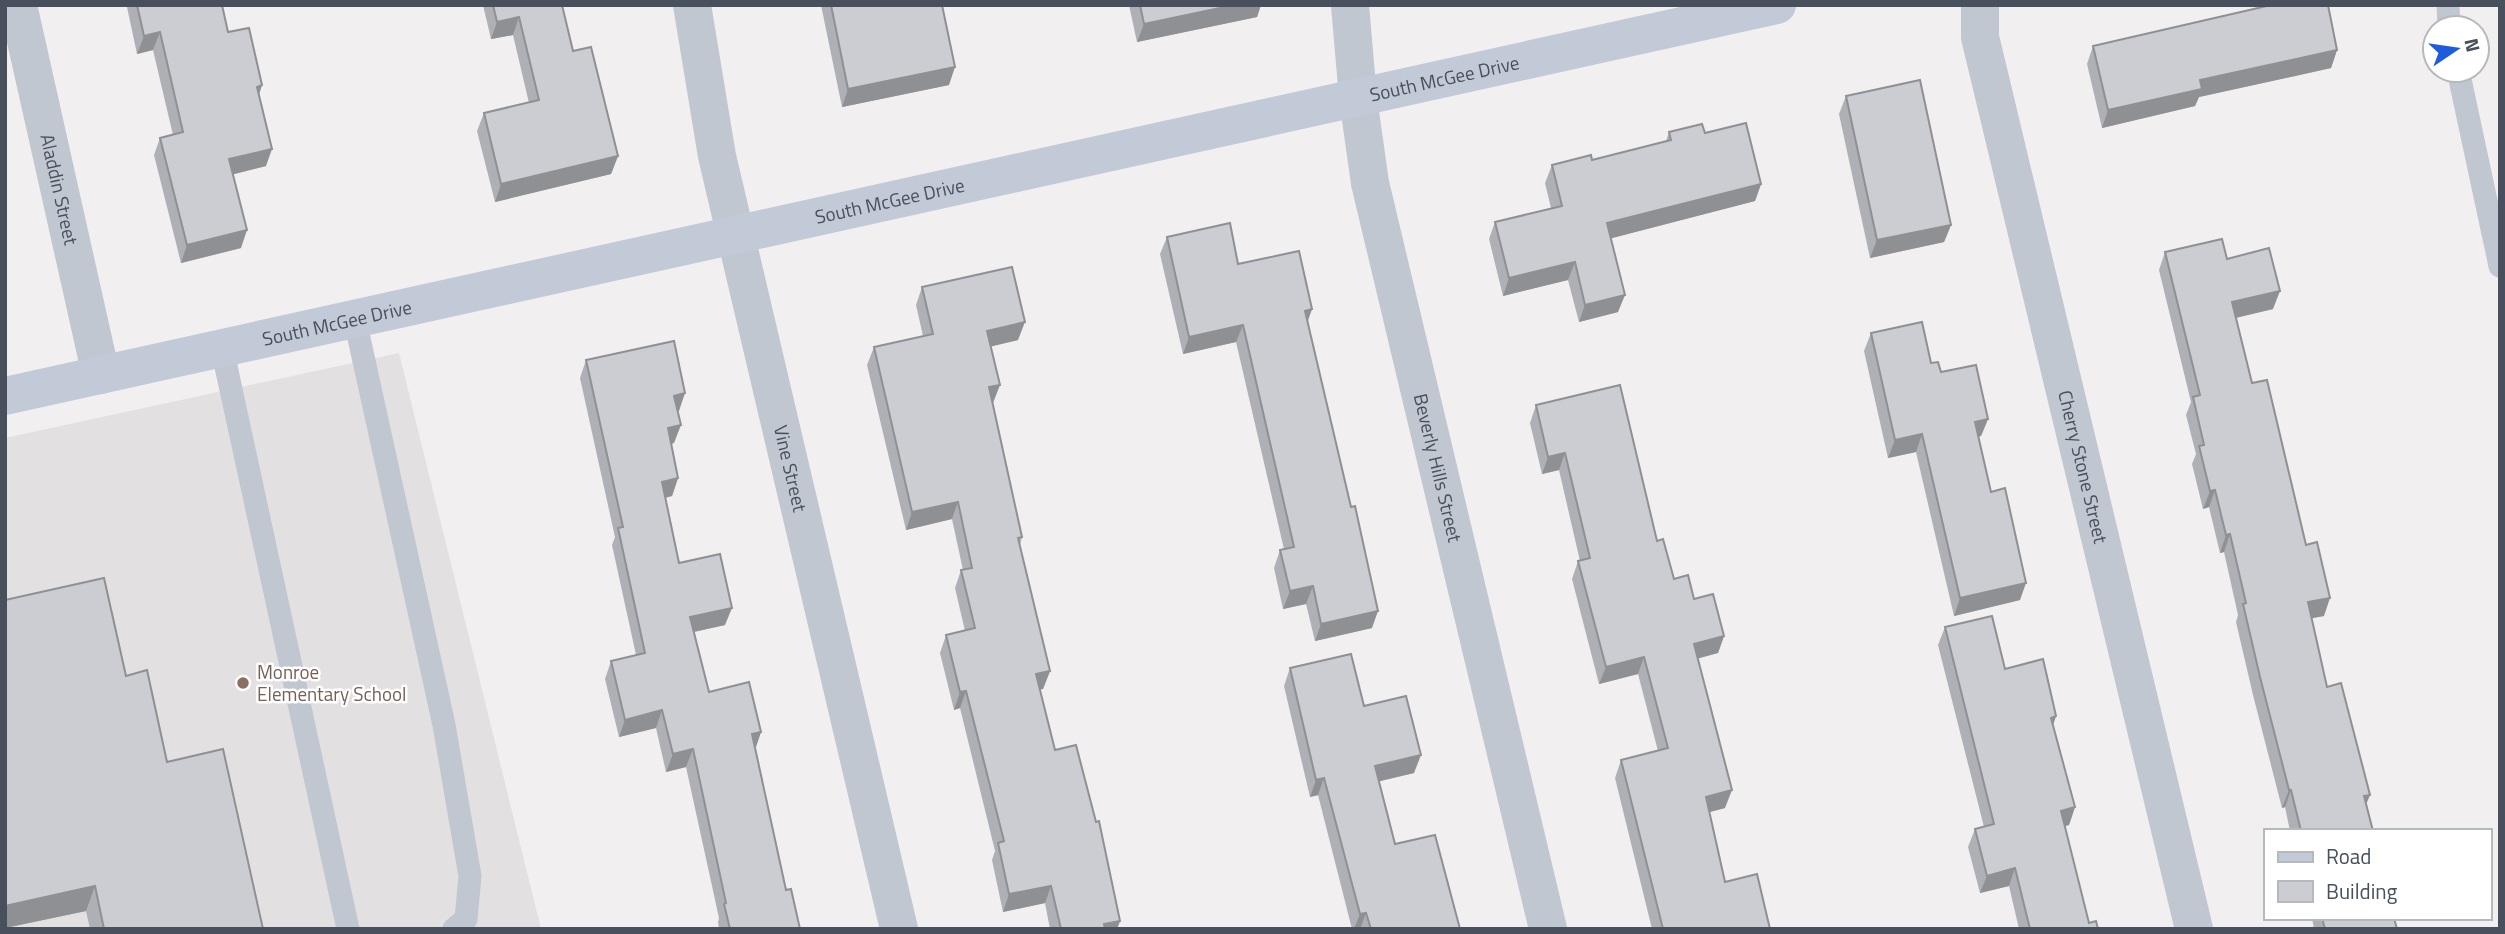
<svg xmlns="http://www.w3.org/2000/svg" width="2505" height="934" viewBox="0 0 2505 934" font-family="'Titillium Web',sans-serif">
<rect width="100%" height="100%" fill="#f1efef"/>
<path fill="#e2e0e1" d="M 399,353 L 541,929 L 5,929 L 5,438 Z"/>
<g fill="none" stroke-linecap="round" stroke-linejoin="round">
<g stroke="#c0c7d0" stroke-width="23">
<path d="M 2448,5 L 2449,28"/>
<path d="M 2458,70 L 2500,266"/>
<path d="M 355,320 L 444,725 L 470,876 L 466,919 L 454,929"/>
<path d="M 222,348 L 348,929"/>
</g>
<g stroke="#c0c7d0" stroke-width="38">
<path id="s1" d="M 18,5 L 101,375"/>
<path id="s2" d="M 692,5 L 717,156 L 899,929"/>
<path id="s3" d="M 1350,5 L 1358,98 L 1370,183 L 1548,929"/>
<path id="s4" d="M 1980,5 L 1980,37 L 2194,929"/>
</g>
<path stroke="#c2cad7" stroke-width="38" id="s5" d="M 5,396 L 1777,5"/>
</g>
<g fill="#afb0b5">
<path d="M 127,5 L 222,5 L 228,32 L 262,85 L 259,95 L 266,166 L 233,174 L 241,248 L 181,263 L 154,155 L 160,138 L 173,135 L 153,50 L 137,54 L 127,7 Z"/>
<path d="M 483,5 L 562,5 L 573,51 L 618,156 L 611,174 L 495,202 L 477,131 L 484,113 L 529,103 L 513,35 L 491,39 Z"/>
<path d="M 821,5 L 942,5 L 949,85 L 842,107 Z"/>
<path d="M 1129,5 L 1261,5 L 1257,17 L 1137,42 Z"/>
<path d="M 2093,46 L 2337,50 L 2331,68 L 2199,97 L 2195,106 L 2102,128 L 2087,64 Z"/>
<path d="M 1846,96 L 1951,225 L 1944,242 L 1870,258 L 1839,114 Z"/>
<path d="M 1669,132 L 1705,133 L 1761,184 L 1755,201 L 1611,238 L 1618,312 L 1579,322 L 1568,280 L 1503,296 L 1489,239 L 1495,222 L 1551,208 L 1545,183 L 1552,165 L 1592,160 L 1666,141 Z"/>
<path d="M 1167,237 L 1238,264 L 1312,309 L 1308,321 L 1372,628 L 1315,641 L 1306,604 L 1283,609 L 1274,568 L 1280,550 L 1284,549 L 1236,342 L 1183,354 L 1160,254 Z"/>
<path d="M 2165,252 L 2273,309 L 2236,318 L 2252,383 L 2306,545 L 2324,616 L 2312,618 L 2327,687 L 2366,804 L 2373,831 L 2290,831 L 2285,807 L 2282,808 L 2253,695 L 2236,622 L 2238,615 L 2224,552 L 2220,553 L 2209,507 L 2203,509 L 2192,464 L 2196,454 L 2186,415 L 2191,402 L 2159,270 Z"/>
<path d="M 922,287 L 1018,340 L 991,346 L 993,403 L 1022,537 L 1020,545 L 1050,671 L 1043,689 L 1040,689 L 1055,750 L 1120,921 L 1117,929 L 1050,929 L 1045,903 L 1003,912 L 992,860 L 995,851 L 960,708 L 954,710 L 940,653 L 946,635 L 965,631 L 955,588 L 961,570 L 963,570 L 952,519 L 906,530 L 867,365 L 874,347 L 923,336 L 916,305 Z"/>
<path d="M 1871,333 L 1931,363 L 1988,419 L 1981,436 L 1978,437 L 1991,492 L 2020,600 L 1954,616 L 1916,452 L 1888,458 L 1864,351 Z"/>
<path d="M 586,360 L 679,411 L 678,411 L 674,443 L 671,444 L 678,478 L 672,496 L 665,498 L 679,563 L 725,625 L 694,632 L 709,692 L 761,732 L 755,748 L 786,890 L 800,929 L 719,929 L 718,922 L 719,918 L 686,767 L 666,772 L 656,728 L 619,737 L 605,679 L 611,661 L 636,655 L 612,545 L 615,537 L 580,378 Z"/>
<path d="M 1536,405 L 1657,541 L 1674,579 L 1694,599 L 1724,636 L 1718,653 L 1697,659 L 1725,808 L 1709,812 L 1725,882 L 1770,929 L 1652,929 L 1615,778 L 1621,760 L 1658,751 L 1638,674 L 1599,684 L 1572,579 L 1578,561 L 1580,561 L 1559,470 L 1542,474 L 1530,423 Z"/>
<path d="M 5,600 L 126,676 L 167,762 L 263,929 L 90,929 L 86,911 L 5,928 Z"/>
<path d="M 1945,627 L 2005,669 L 2056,716 L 2053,725 L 2075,807 L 2069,825 L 2065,826 L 2089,923 L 2098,929 L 2019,929 L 2009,886 L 1980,893 L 1968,847 L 1975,829 L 1984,827 L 1938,645 Z"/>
<path d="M 1290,668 L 1364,706 L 1414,773 L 1379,781 L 1395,844 L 1460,929 L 1352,929 L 1318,795 L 1310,797 L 1284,686 Z"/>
<path d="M 2312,918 L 2394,918 L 2397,929 L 2314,929 Z"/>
</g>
<g fill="#8f9094">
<path d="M 1234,5 L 1261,5 L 1257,17 L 1137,42 L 1144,24 Z"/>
<path d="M 519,17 L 513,35 L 491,39 L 497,22 Z"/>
<path d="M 160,32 L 153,50 L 137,54 L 144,36 Z"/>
<path d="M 2337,50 L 2331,68 L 2199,97 L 2195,106 L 2102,128 L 2108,110 L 2200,80 Z"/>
<path d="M 955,67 L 949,85 L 842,107 L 848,89 Z"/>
<path d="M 262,85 L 256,103 L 257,87 Z"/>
<path d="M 272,149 L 266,166 L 223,177 L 229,159 Z"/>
<path d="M 618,156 L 611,174 L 495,202 L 501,184 Z"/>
<path d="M 1761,184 L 1755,201 L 1601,241 L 1607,223 Z"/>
<path d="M 1951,225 L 1944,242 L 1870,258 L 1877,240 Z"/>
<path d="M 247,230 L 241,248 L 181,263 L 187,245 Z"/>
<path d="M 1575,262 L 1568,280 L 1503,296 L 1509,278 Z"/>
<path d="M 2280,291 L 2273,309 L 2226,320 L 2232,302 Z"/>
<path d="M 1625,295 L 1618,312 L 1579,322 L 1585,305 Z"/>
<path d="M 1312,309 L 1305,327 L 1305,311 Z"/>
<path d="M 1025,322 L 1018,340 L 981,349 L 987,331 Z"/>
<path d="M 1243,325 L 1236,342 L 1183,354 L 1189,337 Z"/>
<path d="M 1000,385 L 993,403 L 983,405 L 989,387 Z"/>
<path d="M 685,393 L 679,411 L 668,413 L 674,396 Z"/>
<path d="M 1988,419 L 1981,436 L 1968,439 L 1975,422 Z"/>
<path d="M 681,425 L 674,443 L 661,446 L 668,428 Z"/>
<path d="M 1922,434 L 1916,452 L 1888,458 L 1895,440 Z"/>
<path d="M 1565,453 L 1559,470 L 1542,474 L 1548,457 Z"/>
<path d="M 678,478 L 672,496 L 655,500 L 662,482 Z"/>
<path d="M 2215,490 L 2209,507 L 2203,509 L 2210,491 Z"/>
<path d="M 958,502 L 952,519 L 906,530 L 912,512 Z"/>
<path d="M 2230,534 L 2224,552 L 2220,553 L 2226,535 Z"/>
<path d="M 2026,583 L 2020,600 L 1954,616 L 1960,598 Z"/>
<path d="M 1313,586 L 1306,604 L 1283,609 L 1290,591 Z"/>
<path d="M 2330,598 L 2324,616 L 2302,620 L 2308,602 Z"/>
<path d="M 732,608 L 725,625 L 684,634 L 690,617 Z"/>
<path d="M 1378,611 L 1372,628 L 1315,641 L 1321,624 Z"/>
<path d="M 1724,636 L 1718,653 L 1687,661 L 1694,644 Z"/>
<path d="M 1644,657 L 1638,674 L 1599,684 L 1606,667 Z"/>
<path d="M 1050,671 L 1043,689 L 1030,692 L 1036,674 Z"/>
<path d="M 966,691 L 960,708 L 954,710 L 960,692 Z"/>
<path d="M 662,710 L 656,728 L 619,737 L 625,720 Z"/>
<path d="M 2056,716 L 2050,734 L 2051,718 Z"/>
<path d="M 761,732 L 755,750 L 752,734 Z"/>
<path d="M 693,749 L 686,767 L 666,772 L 673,754 Z"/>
<path d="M 1421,755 L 1414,773 L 1368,784 L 1375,766 Z"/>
<path d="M 1324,778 L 1318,795 L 1310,797 L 1316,780 Z"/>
<path d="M 1732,790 L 1725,808 L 1699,815 L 1706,797 Z"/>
<path d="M 2289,790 L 2291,790 L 2285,807 L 2282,808 Z"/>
<path d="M 2370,795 L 2363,812 L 2364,796 Z"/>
<path d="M 2075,807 L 2069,825 L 2054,829 L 2061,811 Z"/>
<path d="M 2015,868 L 2009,886 L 1980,893 L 1987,876 Z"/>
<path d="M 95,886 L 86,911 L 5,928 L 5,906 Z"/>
<path d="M 1051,886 L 1045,903 L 1003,912 L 1009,894 Z"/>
<path d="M 1366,913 L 1360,929 L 1354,929 L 1360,914 Z"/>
<path d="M 1120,921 L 1117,929 L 1103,929 L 1104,924 Z"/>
</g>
<g fill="#cccdd3" stroke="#8f9094" stroke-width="2">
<path d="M 137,5 L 222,5 L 228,32 L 249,28 L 262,85 L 257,87 L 272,149 L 229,159 L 247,230 L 187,245 L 160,138 L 183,132 L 160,32 L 144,36 Z"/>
<path d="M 493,5 L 562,5 L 573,51 L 591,47 L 618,156 L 501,184 L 484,113 L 539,100 L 519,17 L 497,22 Z"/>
<path d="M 831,5 L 942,5 L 955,67 L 848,89 Z"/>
<path d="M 1140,5 L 1234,5 L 1144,24 Z"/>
<path d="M 2271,5 L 2328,5 L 2337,50 L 2200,80 L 2202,89 L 2108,110 L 2093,46 Z"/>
<path d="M 1920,80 L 1951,225 L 1877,240 L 1846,96 Z"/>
<path d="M 1746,123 L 1761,184 L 1607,223 L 1625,295 L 1585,305 L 1575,262 L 1509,278 L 1495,222 L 1562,206 L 1552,165 L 1591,155 L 1592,160 L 1671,140 L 1669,132 L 1702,124 L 1705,133 Z"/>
<path d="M 1230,223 L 1238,264 L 1299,251 L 1312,309 L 1305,311 L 1351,507 L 1355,506 L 1378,611 L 1321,624 L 1313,586 L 1290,591 L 1280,550 L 1294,547 L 1243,325 L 1189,337 L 1167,237 Z"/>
<path d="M 2222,239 L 2227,259 L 2269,248 L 2280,291 L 2232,302 L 2252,383 L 2267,380 L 2306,545 L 2317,542 L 2330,598 L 2308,602 L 2327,687 L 2341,683 L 2370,795 L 2364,796 L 2373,831 L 2301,831 L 2291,790 L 2289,790 L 2260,677 L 2243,604 L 2246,603 L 2230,534 L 2226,535 L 2215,490 L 2210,491 L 2199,446 L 2204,445 L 2193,397 L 2200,395 L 2165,252 Z"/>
<path d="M 1012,267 L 1025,322 L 987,331 L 1000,385 L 989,387 L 1022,537 L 1018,538 L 1050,671 L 1036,674 L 1055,750 L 1076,745 L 1096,822 L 1099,821 L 1120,921 L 1104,924 L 1105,929 L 1061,929 L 1051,886 L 1009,894 L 998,843 L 1004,841 L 966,691 L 960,692 L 946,635 L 975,628 L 961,570 L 972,568 L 958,502 L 912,512 L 874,347 L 933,334 L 922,287 Z"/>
<path d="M 1922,322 L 1931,363 L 1938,362 L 1941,372 L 1976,365 L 1988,419 L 1975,422 L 1991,492 L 2005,488 L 2026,583 L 1960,598 L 1922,434 L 1895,440 L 1871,333 Z"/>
<path d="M 674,341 L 685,393 L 674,396 L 681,425 L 668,428 L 678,478 L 662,482 L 679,563 L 720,554 L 732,608 L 690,617 L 709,692 L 749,682 L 761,732 L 752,734 L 786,890 L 791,889 L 800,929 L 730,929 L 724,904 L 726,903 L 693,749 L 673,754 L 662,710 L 625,720 L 611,661 L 645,653 L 618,528 L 623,527 L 586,360 Z"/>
<path d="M 1620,385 L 1657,541 L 1663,539 L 1674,579 L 1688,575 L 1694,599 L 1713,594 L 1724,636 L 1694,644 L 1732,790 L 1706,797 L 1725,882 L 1757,874 L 1770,929 L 1663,929 L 1621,760 L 1668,748 L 1644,657 L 1606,667 L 1578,561 L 1590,558 L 1565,453 L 1548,457 L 1536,405 Z"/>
<path d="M 104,578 L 126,676 L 147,670 L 167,762 L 223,749 L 263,929 L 104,929 L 95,886 L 5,906 L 5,600 Z"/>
<path d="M 1992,616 L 2005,669 L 2043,659 L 2056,716 L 2051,718 L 2075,807 L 2061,811 L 2089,923 L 2096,921 L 2098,929 L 2030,929 L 2015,868 L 1987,876 L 1975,829 L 1994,824 L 1945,627 Z"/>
<path d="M 1351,654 L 1364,706 L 1406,696 L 1421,755 L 1375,766 L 1395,844 L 1435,835 L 1460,929 L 1371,929 L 1366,913 L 1360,914 L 1324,778 L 1316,780 L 1290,668 Z"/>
<path d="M 2322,918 L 2394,918 L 2397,929 L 2325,929 Z"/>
</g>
<circle fill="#8d6e63" stroke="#fff" stroke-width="2.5" cx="243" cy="683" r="7"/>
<g text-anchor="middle" stroke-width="5" stroke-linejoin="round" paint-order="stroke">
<g font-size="19" fill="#47505c" stroke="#fff">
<text dy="7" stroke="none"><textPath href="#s5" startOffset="1474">South McGee Drive</textPath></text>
<text dy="7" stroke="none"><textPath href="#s1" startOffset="189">Aladdin Street</textPath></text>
<text dy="7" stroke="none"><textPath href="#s5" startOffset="906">South McGee Drive</textPath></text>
<text dy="7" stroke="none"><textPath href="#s5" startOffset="340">South McGee Drive</textPath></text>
<text dy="7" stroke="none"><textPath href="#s4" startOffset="474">Cherry Stone Street</textPath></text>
<text dy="7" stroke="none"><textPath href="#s2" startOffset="474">Vine Street</textPath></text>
<text dy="7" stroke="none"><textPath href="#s3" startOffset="472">Beverly Hills Street</textPath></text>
</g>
<g font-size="19" fill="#785e54" stroke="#fff" text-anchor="start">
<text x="257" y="679">Monroe<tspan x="257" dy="22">Elementary School</tspan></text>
</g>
</g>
<rect width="2505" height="934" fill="none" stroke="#47505c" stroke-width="14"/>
<rect x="2264" y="829" width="228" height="91" fill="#ffffff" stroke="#b5b9be" stroke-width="2"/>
<rect x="2278" y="852" width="35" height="10" fill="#c2cad7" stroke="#b5b9be" stroke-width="2"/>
<text x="2326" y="864" font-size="21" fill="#47505c">Road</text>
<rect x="2278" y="881" width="35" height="21" fill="#cccdd3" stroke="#b5b9be" stroke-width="2"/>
<text x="2326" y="899" font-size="21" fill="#47505c">Building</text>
<g transform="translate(2456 49) rotate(77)"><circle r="33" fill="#ffffff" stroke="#b5b9be" stroke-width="2"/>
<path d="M0-5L12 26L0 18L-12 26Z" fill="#1e5cdc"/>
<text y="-10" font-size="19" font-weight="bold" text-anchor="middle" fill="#47505c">N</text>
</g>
</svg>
